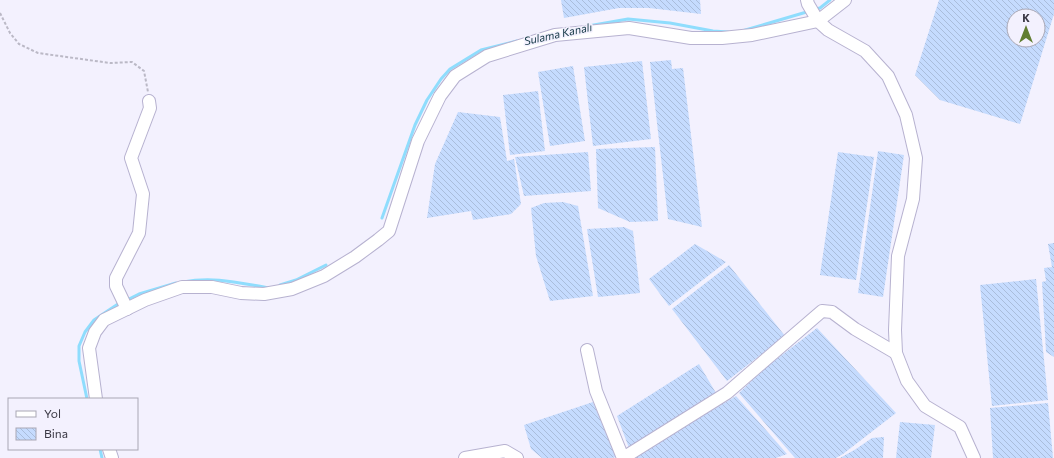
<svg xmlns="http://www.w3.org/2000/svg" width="1054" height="458" viewBox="0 0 1054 458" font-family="Commissioner,sans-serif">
<defs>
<pattern id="building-back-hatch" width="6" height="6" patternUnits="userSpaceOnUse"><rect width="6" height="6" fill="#c5dbfe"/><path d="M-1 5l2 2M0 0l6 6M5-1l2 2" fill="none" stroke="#aabddb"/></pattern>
</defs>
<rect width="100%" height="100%" fill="#f3f1fe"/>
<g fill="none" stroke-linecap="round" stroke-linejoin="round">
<g stroke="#8fddfd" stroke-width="3">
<path d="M 815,9 L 820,8 L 830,0"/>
<path d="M 588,26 L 628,19 L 670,23 L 713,31 L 728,32"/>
<path d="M 742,31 L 810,11"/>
<path d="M 382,218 L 415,125 L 427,100 L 441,79 L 450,69 L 481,50 L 517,41"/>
<path d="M 183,282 C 214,276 239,283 269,288"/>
<path d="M 280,285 L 296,280 L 326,265"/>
<path d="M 127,300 L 139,294 L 176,283"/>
<path d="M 87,399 L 79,361 L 79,346 L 85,332 L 94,320 L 121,302"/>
<path d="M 100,449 L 102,458"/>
</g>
</g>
<g fill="url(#building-back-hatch)" fill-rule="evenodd">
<path d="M 561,0 L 700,0 L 701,14 L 649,8 L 619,8 L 564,18 Z"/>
<path d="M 939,0 L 1054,0 L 1054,14 L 1020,124 L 940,100 L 915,75 ZM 1014,16 L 1038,16 L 1038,40 L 1014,40 Z"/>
<path d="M 671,60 L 672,69 L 683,68 L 702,227 L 668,219 L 650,62 Z"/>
<path d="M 642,61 L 651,139 L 593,146 L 584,67 Z"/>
<path d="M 573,66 L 585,141 L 550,146 L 538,72 Z"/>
<path d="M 538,91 L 545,151 L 510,155 L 503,95 Z"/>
<path d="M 458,112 L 500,117 L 507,161 L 514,159 L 521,204 L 511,214 L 473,220 L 471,211 L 427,218 L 435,164 Z"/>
<path d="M 655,147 L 658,221 L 630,222 L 598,208 L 596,149 Z"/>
<path d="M 878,151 L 904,155 L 883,297 L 858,293 Z"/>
<path d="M 588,152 L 591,191 L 524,196 L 515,157 Z"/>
<path d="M 838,152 L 874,157 L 856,280 L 820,275 Z"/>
<path d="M 563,202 L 578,206 L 593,296 L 550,301 L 536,256 L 531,208 L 544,203 Z"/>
<path d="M 624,227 L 633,231 L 640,293 L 598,297 L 587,229 Z"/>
<path d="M 1054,243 L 1054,357 L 1046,352 L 1042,282 L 1046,281 L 1044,268 L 1052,267 L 1048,244 Z"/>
<path d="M 695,244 L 726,262 L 669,306 L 649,279 Z"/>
<path d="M 729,265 L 785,336 L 727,381 L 672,309 Z"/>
<path d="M 1036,279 L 1048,400 L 992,406 L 980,285 Z"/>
<path d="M 817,328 L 896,413 L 843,454 L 836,458 L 795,458 L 739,393 L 765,368 Z"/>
<path d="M 699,364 L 716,393 L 629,448 L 617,416 Z"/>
<path d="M 736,396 L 787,454 L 776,458 L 636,458 L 635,456 Z"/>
<path d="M 593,402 L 616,457 L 612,458 L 542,458 L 531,449 L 524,425 Z"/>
<path d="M 1048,403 L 1053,458 L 993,458 L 990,408 Z"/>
<path d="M 900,422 L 935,425 L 931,458 L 896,458 Z"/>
<path d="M 884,437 L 883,458 L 840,458 L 856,449 L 872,438 Z"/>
</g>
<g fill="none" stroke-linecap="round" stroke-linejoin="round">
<g stroke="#b7b2d0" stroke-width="14">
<g id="minor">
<path d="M 807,0 L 808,4 L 818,21 L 828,30 L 865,51 L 888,76 L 906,115 L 916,158 L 913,199 L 898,256 L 895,330 L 896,353 L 907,381 L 925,406 L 960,427 L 974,458"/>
<path d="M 127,309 L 116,286 L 116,278 L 139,233 L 143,194 L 131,158 L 150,108 L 149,101"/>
<path d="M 587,350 L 596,391 L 623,458"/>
<path d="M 96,399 L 89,348 L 95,332 L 104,320 L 145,300 L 182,287 L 212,287 L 241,293 L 264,294 L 292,289 L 324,276 L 355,257 L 378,240 L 389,231 L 418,141 L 440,96 L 455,76 L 487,56 L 555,35 L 629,28 L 691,38 L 722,38 L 752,35 L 818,21 L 845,0"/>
<path d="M 109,449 L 112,458"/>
<path d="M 465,458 L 505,451 L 517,458"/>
<path d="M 623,458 L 727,393 L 815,317 L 822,311 L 832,312 L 855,329 L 896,353"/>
</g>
</g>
<path stroke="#bbb9c6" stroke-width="2" stroke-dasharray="3 2" stroke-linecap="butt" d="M 0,13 L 10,33 L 19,44 L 38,53 L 110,63 L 132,62 L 144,71 L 148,92"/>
<use href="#minor" stroke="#fff" stroke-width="12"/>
</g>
<g text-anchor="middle" stroke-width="3" stroke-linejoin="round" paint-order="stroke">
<g font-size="11" font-style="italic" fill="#123644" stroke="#f3f1fe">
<text transform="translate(558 34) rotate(-12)" y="4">Sulama Kanalı</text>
</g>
</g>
<rect x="8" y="398" width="130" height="52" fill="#f3f1fe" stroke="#a9a7b4"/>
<rect x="16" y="411" width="20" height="6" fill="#ffffff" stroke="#a9a7b4"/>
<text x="44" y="418" font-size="12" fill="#3a3844">Yol</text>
<rect x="16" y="428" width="20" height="12" fill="url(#building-back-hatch)" stroke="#a9a7b4"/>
<text x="44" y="438" font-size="12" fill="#3a3844">Bina</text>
<g transform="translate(1026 28)"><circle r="19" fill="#f3f1fe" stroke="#a9a7b4"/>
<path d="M0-3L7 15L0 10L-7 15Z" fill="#617d31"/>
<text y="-6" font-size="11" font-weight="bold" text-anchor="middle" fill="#3a3844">K</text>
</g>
</svg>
